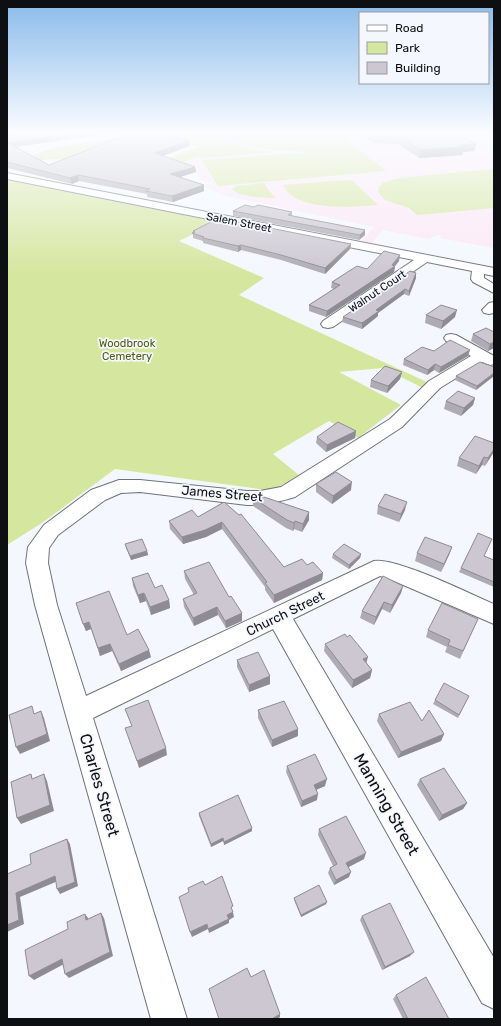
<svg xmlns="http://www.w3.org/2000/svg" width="501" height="1026" viewBox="0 0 501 1026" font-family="Rubik,sans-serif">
<rect width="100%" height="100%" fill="#f4f8fe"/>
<path fill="#fce7f6" d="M 154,132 L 494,132 L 494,248 L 440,238 L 441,234 L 428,239 L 383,230 L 372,243 L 362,241 L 374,227 L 226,196 L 204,187 L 213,183 L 200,180 L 197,172 L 159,160 L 199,146 L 169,139 Z"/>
<g fill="#d5e69e">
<path d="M 136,132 L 213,132 L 234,144 L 248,148 L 272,152 L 204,158 L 197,156 L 182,163 L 165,160 L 200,147 L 185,144 L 95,147 L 68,160 L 48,159 L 33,163 L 29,158 C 53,144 81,144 108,139 C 117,137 126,135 136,132 Z"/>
<path d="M 219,132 L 338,132 L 386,171 L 218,186 L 202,160 L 316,152 C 287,150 242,153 219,132 Z"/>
<path d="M 494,169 L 494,208 L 417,215 L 409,208 L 385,200 L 378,192 L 379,187 L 383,183 L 399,178 Z"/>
<path d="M 7,180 L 219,222 L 179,241 L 264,278 L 239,295 L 429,383 L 423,388 L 383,368 L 339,372 L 401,405 L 358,438 L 329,421 L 273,454 L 299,475 L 275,489 L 266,490 L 115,469 L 42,523 L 7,545 Z"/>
<path d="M 347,180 L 353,181 L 378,205 C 354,207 295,212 283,185 Z"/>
<path d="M 264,183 L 270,192 L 276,198 C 266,198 239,197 232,189 L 237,186 Z"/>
</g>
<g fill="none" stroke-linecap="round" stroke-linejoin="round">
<g stroke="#6d727b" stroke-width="2">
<g id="minor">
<path d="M 7,173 L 494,268 L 494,276 L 484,274 L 484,278 L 494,284 L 494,293 L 473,282 L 471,279 L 472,271 L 427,262 L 333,327 L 328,328 L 323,327 L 321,324 L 323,321 L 414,260 L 7,179 Z"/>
<path d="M 494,302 L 494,313 L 489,314 L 484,313 L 482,310 L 489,303 Z"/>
<path d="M 451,334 L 456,335 L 494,356 L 494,364 L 490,365 L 482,362 L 440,388 L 402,427 L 295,497 C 279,502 264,505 247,505 L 140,492 L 121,493 L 105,500 L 58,535 L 49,548 L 48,563 L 57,605 L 86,696 L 374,561 C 396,557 470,594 494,604 L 494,624 L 387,578 L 380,576 L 293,619 L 494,958 L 494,1009 L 482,1003 L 273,629 L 93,718 L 187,1019 L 151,1019 L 35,605 L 26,563 L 28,547 L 44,525 L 91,490 L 119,480 L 140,480 L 247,491 L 260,491 L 281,487 L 390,419 L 429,381 L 471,356 L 446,341 L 444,338 L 446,335 Z"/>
</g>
</g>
<use href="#minor" fill="#fff" fill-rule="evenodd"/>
</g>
<g fill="#afabb4">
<path d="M 359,132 L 458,132 L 458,133 L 476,144 L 474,151 L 463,152 L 462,155 L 419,158 L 398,144 L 373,143 Z"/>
<path d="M 7,139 L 16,147 L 49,165 L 189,146 L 163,156 L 195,167 L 196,172 L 180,177 L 204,185 L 204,191 L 173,202 L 147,197 L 147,194 L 79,181 L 72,184 L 7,168 Z"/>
<path d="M 254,207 L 292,212 L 292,216 L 365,230 L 365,235 L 359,240 L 233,216 L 233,211 Z"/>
<path d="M 193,231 L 351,244 L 350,249 L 325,274 L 281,260 L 241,250 L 238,252 L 203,243 L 203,241 L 193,238 Z"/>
<path d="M 399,261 L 395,266 L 394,272 L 326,317 L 309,311 L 309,305 L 334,289 L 331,288 L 332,282 L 367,269 Z"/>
<path d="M 416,273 L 416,278 L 409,296 L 404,294 L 378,313 L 378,316 L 362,329 L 342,322 L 343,317 Z"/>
<path d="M 426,315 L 455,317 L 441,329 L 425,323 Z"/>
<path d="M 494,332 L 494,348 L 488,351 L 471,341 L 473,334 Z"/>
<path d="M 434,351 L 468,356 L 439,373 L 434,370 L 427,375 L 403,365 L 404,359 Z"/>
<path d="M 494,367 L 494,376 L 476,390 L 455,380 L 456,376 Z"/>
<path d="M 402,372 L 400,379 L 387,393 L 370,387 L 371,380 Z"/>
<path d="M 475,398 L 473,405 L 461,416 L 444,409 L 446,401 Z"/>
<path d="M 356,431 L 355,438 L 326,452 L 316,443 L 317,437 Z"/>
<path d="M 494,443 L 485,466 L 482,465 L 476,474 L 457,466 L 459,458 Z"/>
<path d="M 316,484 L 351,490 L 332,504 L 316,492 Z"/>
<path d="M 253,498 L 309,512 L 309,520 L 302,532 L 294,529 L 293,531 L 286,528 L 253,506 Z"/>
<path d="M 224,502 L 284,567 L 307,565 L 323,573 L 322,580 L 274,603 L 265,590 L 265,587 L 222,529 L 206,537 L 183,544 L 170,529 L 169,521 L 198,517 Z"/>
<path d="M 378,506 L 405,510 L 399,522 L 377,514 Z"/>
<path d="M 125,544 L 147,551 L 148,555 L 131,560 L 126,548 Z"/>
<path d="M 452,547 L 449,555 L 441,572 L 415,561 L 417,553 Z"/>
<path d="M 333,554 L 361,554 L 360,558 L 349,569 L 332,558 Z"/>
<path d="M 484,556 L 494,560 L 494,587 L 459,572 L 461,568 Z"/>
<path d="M 184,571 L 242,621 L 226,628 L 218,615 L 194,626 L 184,607 L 183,599 L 194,595 L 185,579 Z"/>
<path d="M 132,578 L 155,588 L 169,600 L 170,608 L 151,615 L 146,601 L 140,603 L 133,586 Z"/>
<path d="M 403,586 L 401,593 L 390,613 L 382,609 L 374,625 L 360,618 L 362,611 Z"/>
<path d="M 76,603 L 127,635 L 151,657 L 121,671 L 112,651 L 100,656 L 91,629 L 86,631 Z"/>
<path d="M 478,619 L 460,659 L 445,652 L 447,647 L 426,637 L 428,630 Z"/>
<path d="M 347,637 L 372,670 L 370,678 L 352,688 L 324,651 L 325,644 Z"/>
<path d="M 237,660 L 270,676 L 270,684 L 249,692 L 237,667 Z"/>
<path d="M 469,696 L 458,718 L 433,704 L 435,700 Z"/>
<path d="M 258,710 L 298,729 L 298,736 L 272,747 L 258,718 Z"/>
<path d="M 379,714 L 422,721 L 444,734 L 441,741 L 398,758 L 377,721 Z"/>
<path d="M 287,766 L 325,786 L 316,790 L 317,800 L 301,807 L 286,772 Z"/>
<path d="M 420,779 L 467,803 L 463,809 L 439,821 L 417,785 Z"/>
<path d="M 199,813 L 252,831 L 224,845 L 223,841 L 211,847 L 199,816 Z"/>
<path d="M 319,829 L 364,859 L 348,867 L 349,877 L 334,885 L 328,873 L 330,868 L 333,866 L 318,835 Z"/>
<path d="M 294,898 L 326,904 L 301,917 L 294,900 Z"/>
<path d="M 362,916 L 410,956 L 382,970 L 360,920 Z"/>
<path d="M 396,995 L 449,1019 L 403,1019 L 393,999 Z"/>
</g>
<g fill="#8f8b92">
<path d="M 7,132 L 38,132 L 7,137 Z"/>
<path d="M 82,132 L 118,132 L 9,148 L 8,143 Z"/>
<path d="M 189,141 L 189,146 L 155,159 L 155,153 Z"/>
<path d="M 476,144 L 474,151 L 463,152 L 462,155 L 419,158 L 420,150 L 460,145 Z"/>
<path d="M 195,167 L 196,172 L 171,180 L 170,174 Z"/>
<path d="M 78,175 L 79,181 L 72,184 L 70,178 Z"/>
<path d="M 204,185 L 204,191 L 173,202 L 172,196 Z"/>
<path d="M 365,230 L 365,235 L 359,240 L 360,235 Z"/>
<path d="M 351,244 L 350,249 L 325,274 L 325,268 Z"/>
<path d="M 241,245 L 241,250 L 238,252 L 238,246 Z"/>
<path d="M 400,255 L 399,261 L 395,266 L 394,272 L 326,317 L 327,311 L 392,265 Z"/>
<path d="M 416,273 L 416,278 L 409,296 L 409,291 Z"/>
<path d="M 405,289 L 404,294 L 378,313 L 378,316 L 362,329 L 362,323 L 376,310 Z"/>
<path d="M 457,310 L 455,317 L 441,329 L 443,321 Z"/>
<path d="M 494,342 L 494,348 L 488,351 L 490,344 Z"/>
<path d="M 470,350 L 468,356 L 439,373 L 441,367 Z"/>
<path d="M 435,364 L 434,370 L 427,375 L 428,370 Z"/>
<path d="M 402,372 L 400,379 L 387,393 L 388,386 Z"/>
<path d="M 494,373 L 494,376 L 476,390 L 477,386 Z"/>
<path d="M 475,398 L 473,405 L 461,416 L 464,408 Z"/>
<path d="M 356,431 L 355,438 L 326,452 L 327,445 Z"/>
<path d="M 494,449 L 494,452 L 485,466 L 488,458 Z"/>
<path d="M 484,457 L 482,465 L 476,474 L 479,466 Z"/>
<path d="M 352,482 L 351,490 L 332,504 L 333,496 Z"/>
<path d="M 407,502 L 405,510 L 399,522 L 401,514 Z"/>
<path d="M 309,512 L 309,520 L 302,532 L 303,524 Z"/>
<path d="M 295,521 L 294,529 L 293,531 L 294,523 Z"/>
<path d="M 222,522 L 222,529 L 206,537 L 183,544 L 182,537 Z"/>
<path d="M 452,547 L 449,555 L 441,572 L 444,564 Z"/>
<path d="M 147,551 L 148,555 L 131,560 L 130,556 Z"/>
<path d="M 361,554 L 360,558 L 349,569 L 349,565 Z"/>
<path d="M 323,573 L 322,580 L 274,603 L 274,595 Z"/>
<path d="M 403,586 L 401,593 L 390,613 L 392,605 Z"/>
<path d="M 144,593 L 146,601 L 140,603 L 138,595 Z"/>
<path d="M 169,600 L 170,608 L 151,615 L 150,607 Z"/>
<path d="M 384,602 L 382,609 L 374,625 L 376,617 Z"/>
<path d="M 217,607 L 218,615 L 194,626 L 193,618 Z"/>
<path d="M 242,613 L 242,621 L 226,628 L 225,621 Z"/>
<path d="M 89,622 L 91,629 L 86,631 L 83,624 Z"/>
<path d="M 110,644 L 112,651 L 100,656 L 98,648 Z"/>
<path d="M 149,650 L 151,657 L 121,671 L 119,664 Z"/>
<path d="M 368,657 L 366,664 L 363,659 Z"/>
<path d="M 372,670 L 370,678 L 352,688 L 353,680 Z"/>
<path d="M 270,676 L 270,684 L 249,692 L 249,685 Z"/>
<path d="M 41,711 L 44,718 L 50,741 L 20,754 L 16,747 Z"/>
<path d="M 298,729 L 298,736 L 272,747 L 272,740 Z"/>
<path d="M 444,734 L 441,741 L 398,758 L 401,752 Z"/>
<path d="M 166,748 L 167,755 L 139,768 L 137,761 Z"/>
<path d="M 44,774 L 47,781 L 54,811 L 21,824 L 17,818 Z"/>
<path d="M 327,779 L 325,786 L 313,791 L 314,785 Z"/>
<path d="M 318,794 L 317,800 L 301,807 L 302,801 Z"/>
<path d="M 467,803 L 463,809 L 439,821 L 442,815 Z"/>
<path d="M 252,828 L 252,831 L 224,845 L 224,842 Z"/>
<path d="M 223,838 L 223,841 L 211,847 L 211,844 Z"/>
<path d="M 67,839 L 70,844 L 78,886 L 60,894 L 57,889 Z"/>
<path d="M 366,853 L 364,859 L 345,869 L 346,863 Z"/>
<path d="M 351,872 L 349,877 L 334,885 L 336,880 Z"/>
<path d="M 55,876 L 58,881 L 20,897 L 24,924 L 7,932 L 7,925 L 16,893 Z"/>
<path d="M 327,902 L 326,904 L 301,917 L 301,915 Z"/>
<path d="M 233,912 L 234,917 L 229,920 L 229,923 L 209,933 L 208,929 L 227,915 Z"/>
<path d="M 101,913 L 104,918 L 113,956 L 69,978 L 65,974 Z"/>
<path d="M 85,914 L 88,918 L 90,925 L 86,920 Z"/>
<path d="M 207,924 L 208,929 L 192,937 L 190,932 Z"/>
<path d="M 414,952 L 410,956 L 382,970 L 385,967 Z"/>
<path d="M 62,959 L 66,963 L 34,980 L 29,976 Z"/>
<path d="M 280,1014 L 280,1017 L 277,1019 L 272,1019 Z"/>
</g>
<g fill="#ccc7d1" stroke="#8f8b92">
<path d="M 54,132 L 82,132 L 8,143 L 49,165 L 133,132 L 152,132 L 189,141 L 155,153 L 195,167 L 170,174 L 204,185 L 172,196 L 146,191 L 150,189 L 78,175 L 70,178 L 7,162 L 7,139 Z"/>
<path d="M 369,132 L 458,132 L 457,133 L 476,144 L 460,145 L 464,147 L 420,150 L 400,136 L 374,136 Z"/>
<path d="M 245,205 L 254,207 L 258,205 L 292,212 L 288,215 L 365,230 L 360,235 L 233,211 Z"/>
<path d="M 219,218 L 351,244 L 325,268 L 281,255 L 241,245 L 238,246 L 203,238 L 204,237 L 192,233 L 195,232 L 193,231 Z"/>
<path d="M 384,251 L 400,255 L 392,265 L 395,266 L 327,311 L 309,305 L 340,285 L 332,282 L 357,266 L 367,269 Z"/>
<path d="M 410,271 L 416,273 L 409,291 L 405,289 L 376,310 L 379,311 L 362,323 L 343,317 Z"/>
<path d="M 441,305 L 457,310 L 443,321 L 426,315 Z"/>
<path d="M 486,328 L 494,332 L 494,342 L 490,344 L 473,334 Z"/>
<path d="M 450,340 L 470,350 L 441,367 L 435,364 L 428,370 L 404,359 L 422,347 L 434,351 Z"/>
<path d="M 480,362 L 494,367 L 494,373 L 477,386 L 456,376 Z"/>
<path d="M 385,366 L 402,372 L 388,386 L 371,380 Z"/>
<path d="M 458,391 L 475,398 L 464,408 L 446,401 Z"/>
<path d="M 338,422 L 356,431 L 327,445 L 317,437 Z"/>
<path d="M 475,436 L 494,443 L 494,449 L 488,458 L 484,457 L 479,466 L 459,458 Z"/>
<path d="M 336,472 L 352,482 L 333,496 L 316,484 Z"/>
<path d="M 385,494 L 407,502 L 401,514 L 378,506 Z"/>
<path d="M 264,497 L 309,512 L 303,524 L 295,521 L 294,523 L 287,520 L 253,498 Z"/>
<path d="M 224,502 L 239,515 L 241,514 L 284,567 L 302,559 L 307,565 L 313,562 L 323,573 L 274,595 L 265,583 L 267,582 L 222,522 L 205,530 L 182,537 L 169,521 L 192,510 L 198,517 Z"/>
<path d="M 478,533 L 492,539 L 484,556 L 494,560 L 494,582 L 461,568 Z"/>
<path d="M 425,537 L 452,547 L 444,564 L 417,553 Z"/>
<path d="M 142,539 L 147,551 L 130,556 L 125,544 Z"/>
<path d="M 344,544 L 361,554 L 349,565 L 333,554 Z"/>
<path d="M 209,562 L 229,597 L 231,596 L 242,613 L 225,621 L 217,607 L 193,618 L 183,599 L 197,593 L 184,571 Z"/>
<path d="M 148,573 L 155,588 L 162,585 L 169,600 L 150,607 L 144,593 L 138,595 L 132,578 Z"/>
<path d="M 383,576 L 403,586 L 392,605 L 384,602 L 376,617 L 362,611 Z"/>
<path d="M 109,591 L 127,635 L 138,629 L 149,650 L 119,664 L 110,644 L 98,648 L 89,622 L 83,624 L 76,603 Z"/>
<path d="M 442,603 L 478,619 L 463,651 L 448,645 L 450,640 L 428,630 Z"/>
<path d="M 345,634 L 347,637 L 350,635 L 368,657 L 363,659 L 372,670 L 353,680 L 325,644 Z"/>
<path d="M 258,652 L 270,676 L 249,685 L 237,660 Z"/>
<path d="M 444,683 L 469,696 L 459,715 L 435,700 Z"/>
<path d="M 148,700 L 166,748 L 137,761 L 125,728 L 132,726 L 125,709 Z"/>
<path d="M 284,701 L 298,729 L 272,740 L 258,710 Z"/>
<path d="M 410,702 L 422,721 L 429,710 L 444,734 L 401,752 L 379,714 Z"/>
<path d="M 32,706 L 34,714 L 41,711 L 47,734 L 16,747 L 9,715 Z"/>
<path d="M 315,754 L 327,779 L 314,785 L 318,794 L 302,801 L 287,766 Z"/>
<path d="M 444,768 L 467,803 L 442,815 L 420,779 Z"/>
<path d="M 31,774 L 32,779 L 44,774 L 50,805 L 17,818 L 11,782 Z"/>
<path d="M 238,795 L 252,828 L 224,842 L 223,838 L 211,844 L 199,813 Z"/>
<path d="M 346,816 L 366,853 L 346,863 L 351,872 L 336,880 L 330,868 L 337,864 L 319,829 Z"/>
<path d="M 67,839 L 75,882 L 57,889 L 55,876 L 16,893 L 19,920 L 7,925 L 7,874 L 31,864 L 30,854 Z"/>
<path d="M 222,876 L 233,906 L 231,907 L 233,912 L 227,915 L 229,919 L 208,929 L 207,924 L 190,932 L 179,897 L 189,892 L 188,888 L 203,881 L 205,885 Z"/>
<path d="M 319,885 L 327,902 L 301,915 L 294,898 Z"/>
<path d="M 390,903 L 414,952 L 385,967 L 362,916 Z"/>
<path d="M 101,913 L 110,952 L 65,974 L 62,959 L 29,976 L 25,950 L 68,929 L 67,922 L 85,914 L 86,920 Z"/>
<path d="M 247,968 L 251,977 L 264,970 L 280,1014 L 272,1019 L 219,1019 L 209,989 Z"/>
<path d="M 426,977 L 449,1019 L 408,1019 L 396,995 Z"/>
</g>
<linearGradient id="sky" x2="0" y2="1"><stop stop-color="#89baeb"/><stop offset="0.48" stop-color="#fafcff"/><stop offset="1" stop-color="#fafcff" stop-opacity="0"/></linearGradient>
<rect width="501" height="276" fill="url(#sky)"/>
<g text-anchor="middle" stroke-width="3.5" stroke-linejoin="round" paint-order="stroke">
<g font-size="11" fill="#0d0f12" stroke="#f4f8fe">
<text transform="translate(239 222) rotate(11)" y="4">Salem Street</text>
<text transform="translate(377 291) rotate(-34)" y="4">Walnut Court</text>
</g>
<g font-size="11" fill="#4e5b13" stroke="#f4f8fe">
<text x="127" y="347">Woodbrook<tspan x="127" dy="13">Cemetery</tspan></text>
</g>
<g font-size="13" fill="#0d0f12" stroke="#f4f8fe">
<text transform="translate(222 493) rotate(5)" y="5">James Street</text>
<text transform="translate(285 613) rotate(-26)" y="5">Church Street</text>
</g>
<g font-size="16" fill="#0d0f12" stroke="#f4f8fe">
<text transform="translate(100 785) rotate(74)" y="6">Charles Street</text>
<text transform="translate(387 804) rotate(60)" y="6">Manning Street</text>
</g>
</g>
<rect width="501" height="1026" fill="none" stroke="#0d0f12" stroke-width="16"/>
<rect x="359" y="12" width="130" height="72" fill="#f4f8fe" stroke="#989ba0"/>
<rect x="367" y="25" width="20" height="6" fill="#ffffff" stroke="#989ba0"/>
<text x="395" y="32" font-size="12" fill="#0d0f12">Road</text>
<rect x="367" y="42" width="20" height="12" fill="#d5e69e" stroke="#989ba0"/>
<text x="395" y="52" font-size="12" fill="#0d0f12">Park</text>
<rect x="367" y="62" width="20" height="12" fill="#ccc7d1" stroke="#989ba0"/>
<text x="395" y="72" font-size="12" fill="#0d0f12">Building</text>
</svg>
